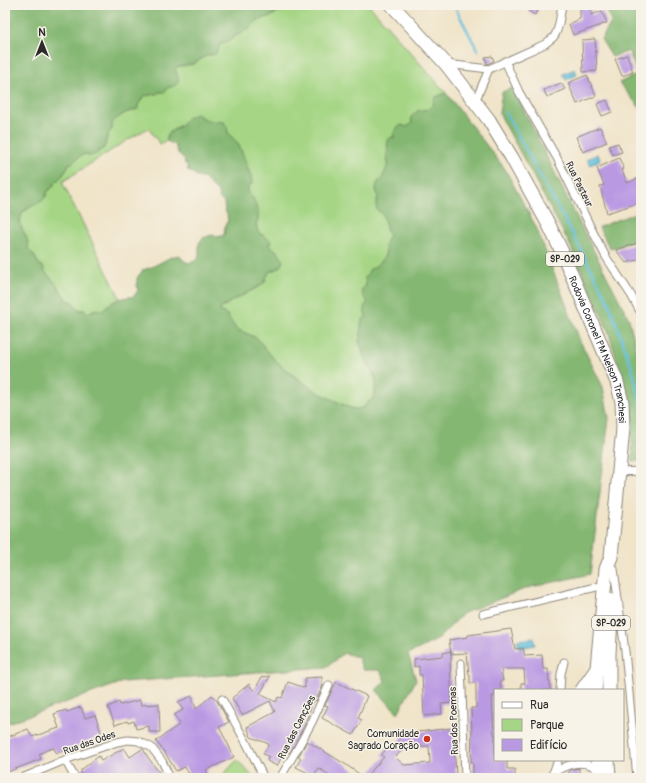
<svg xmlns="http://www.w3.org/2000/svg" width="646" height="783" viewBox="0 0 646 783" font-family="Pangolin,sans-serif">
<rect width="100%" height="100%" fill="#f7f3e8"/>
<filter id="ink" filterUnits="userSpaceOnUse"><feTurbulence type="fractalNoise" baseFrequency=".025" numOctaves="2"/><feDisplacementMap in="SourceGraphic" scale="8" xChannelSelector="R" yChannelSelector="G"/><feConvolveMatrix kernelMatrix="1 2 1 2 8 2 1 2 1" color-interpolation-filters="sRGB"/></filter>
<filter id="wash" filterUnits="userSpaceOnUse"><feTurbulence type="fractalNoise" baseFrequency=".012" numOctaves="4" result="noise"/><feDisplacementMap in="SourceGraphic" scale="16" xChannelSelector="R" yChannelSelector="G"/><feGaussianBlur stdDeviation="0.9" result="paint"/><feColorMatrix in="noise" values="0 0 0 0 0 0 0 0 0 0 0 0 0 0 0 0 0 1.4 0 .05"/><feComposite in="paint" operator="in"/></filter>
<g filter="url(#wash)">
<rect width="100%" height="100%" fill="#f0e4c9"/>
<g fill="#a6d685" stroke="#688058">
<path d="M 292,5 L 369,5 L 446,93 L 436,97 L 434,104 L 427,110 C 420,108 416,112 411,117 L 412,123 L 407,127 L 401,125 L 395,130 L 393,138 L 387,145 L 388,151 L 387,156 L 389,164 L 383,177 L 378,182 L 376,189 L 378,196 L 376,205 L 385,218 L 385,224 L 389,236 L 386,242 L 386,252 L 384,257 L 375,267 L 370,270 C 365,279 366,286 364,297 L 368,302 L 366,318 L 361,332 L 361,336 L 359,341 L 362,348 L 363,354 L 376,379 L 375,391 L 373,399 L 368,402 L 365,407 L 358,409 L 350,408 L 315,391 L 286,370 L 272,357 L 257,338 L 236,329 L 220,311 L 221,308 L 230,302 L 258,287 L 264,283 L 269,272 L 277,269 L 277,251 L 269,246 L 271,241 L 258,232 L 256,224 L 258,219 L 253,198 L 248,193 C 248,175 247,161 238,144 C 236,140 230,137 228,132 C 226,127 226,125 223,121 L 214,122 L 201,118 L 181,125 L 170,132 L 167,137 L 167,141 L 160,144 L 148,128 L 126,141 L 62,182 L 121,300 L 111,303 L 104,311 L 95,309 L 88,313 L 85,310 L 80,310 L 76,307 L 73,302 L 66,299 L 57,285 L 45,272 L 43,267 L 39,264 L 33,254 L 28,249 C 30,239 22,233 20,223 C 20,220 21,216 22,213 C 29,207 45,202 47,192 L 53,187 L 55,183 L 63,175 L 69,164 L 80,156 L 86,154 L 89,156 L 104,148 L 108,134 L 112,129 L 112,123 L 116,118 L 125,113 L 135,110 L 144,96 L 156,94 L 159,92 L 161,92 L 166,89 L 168,87 L 171,87 L 174,69 L 177,66 C 182,66 188,65 193,64 C 200,61 203,56 211,55 L 221,44 L 229,41 L 237,35 L 242,33 L 247,29 L 253,25 L 256,21 L 263,18 L 270,17 L 283,8 Z"/>
<path d="M 237,760 L 254,778 L 220,778 Z"/>
</g>
<g fill="#84b772" stroke="#58714e">
<path d="M 5,5 L 292,5 L 283,8 L 270,17 L 263,18 L 256,21 L 253,25 L 247,29 L 242,33 L 237,35 L 229,41 L 221,44 L 218,46 L 219,48 L 215,54 L 207,55 L 193,64 L 177,67 L 175,69 C 180,78 180,87 168,87 L 165,92 L 159,92 L 156,94 L 144,96 L 138,105 L 138,109 L 125,113 L 116,119 L 112,123 L 112,129 L 108,134 L 104,148 L 94,155 L 89,156 L 86,154 L 80,156 L 72,163 L 69,164 L 63,175 L 55,183 L 53,187 L 47,192 L 46,196 L 42,201 L 29,207 L 22,213 C 21,216 20,220 20,223 C 22,233 30,238 28,249 L 33,254 L 39,264 L 43,267 L 45,272 L 57,285 L 66,299 L 73,302 L 76,308 L 80,310 L 85,310 L 88,313 C 94,310 98,308 104,311 L 107,305 L 109,305 C 113,301 127,296 132,297 L 135,295 L 138,290 L 137,285 L 137,278 L 143,270 L 152,267 L 171,257 L 179,255 L 183,260 L 188,263 L 195,261 L 199,257 L 199,243 L 203,238 L 212,235 L 218,237 L 224,235 L 225,227 L 226,223 L 228,222 L 227,214 L 225,211 L 224,203 C 220,198 219,199 218,192 L 211,186 L 206,179 L 197,177 L 195,174 L 188,171 L 187,165 L 184,163 L 185,160 L 178,153 L 175,145 L 167,141 C 168,128 175,132 182,125 C 186,120 180,124 185,120 C 188,117 193,115 197,114 C 204,121 214,122 223,121 L 227,127 L 228,133 L 237,142 L 240,148 L 251,176 L 252,184 L 248,187 L 248,193 L 253,198 L 258,212 L 258,219 L 256,224 L 258,232 L 271,241 L 269,246 L 277,251 L 283,260 C 281,269 276,269 269,272 L 264,283 L 258,287 L 230,302 L 221,308 L 220,311 L 227,315 L 236,329 L 257,338 L 272,357 L 286,370 L 315,391 L 350,408 L 358,409 L 365,407 L 368,402 L 373,399 L 375,391 L 376,379 L 363,354 L 362,348 L 360,345 L 359,341 L 361,336 L 361,325 L 362,320 L 366,318 L 364,307 L 368,302 L 364,297 L 361,290 L 366,286 L 365,278 L 370,269 C 376,267 385,260 386,252 C 386,250 385,248 385,246 C 385,242 387,239 389,236 C 388,232 386,228 385,223 C 383,216 384,214 377,210 L 376,205 L 378,196 L 376,189 L 378,182 L 383,177 L 388,164 L 387,152 L 388,150 C 388,145 386,141 391,137 L 394,138 C 394,136 394,135 394,134 C 394,130 398,128 401,125 L 407,127 L 412,123 L 411,117 C 417,112 419,108 427,110 L 434,104 L 433,101 L 436,97 L 446,93 L 505,169 L 536,227 L 581,343 L 603,387 L 609,418 L 590,574 L 527,588 L 464,613 L 437,640 L 408,654 L 416,680 L 398,713 L 376,690 L 385,681 L 380,670 L 363,670 L 358,657 L 344,653 L 327,667 L 123,682 L 5,724 Z"/>
<path d="M 606,5 L 635,5 L 641,24 L 641,109 L 619,83 L 637,74 L 629,51 L 612,57 L 601,39 L 611,23 Z"/>
<path d="M 513,88 L 583,230 L 629,319 L 641,368 L 641,461 L 633,461 L 630,406 L 608,330 L 569,243 L 499,113 L 502,92 Z"/>
<path d="M 641,211 L 641,239 L 610,249 L 599,227 Z"/>
</g>
<g fill="#5fc0dd" stroke="#457684">
<path d="M 575,69 L 577,75 L 566,80 L 563,74 Z"/>
<path d="M 598,154 L 600,160 L 590,165 L 587,159 Z"/>
<path d="M 534,638 L 535,645 L 519,648 L 517,640 Z"/>
</g>
<g fill="none" stroke-linecap="round" stroke-linejoin="round">
<g stroke="#5fc0dd" stroke-width="2.5">
<path d="M 454,5 L 478,51"/>
<path d="M 505,112 L 572,233 L 608,301 L 632,368 L 641,405"/>
</g>
</g>
<g id="blocks">
<g fill="#ba99e3" fill-rule="evenodd">
<path d="M 532,5 L 541,5 L 535,15 L 528,11 Z"/>
<path d="M 580,5 L 591,5 L 591,15 L 602,11 L 607,23 L 573,35 L 569,24 L 580,19 Z"/>
<path d="M 595,39 L 597,71 L 583,72 L 582,40 Z"/>
<path d="M 627,55 L 633,72 L 622,76 L 615,59 Z"/>
<path d="M 492,56 L 494,61 L 487,64 L 485,57 Z"/>
<path d="M 587,75 L 596,96 L 577,104 L 568,83 Z"/>
<path d="M 561,83 L 565,89 L 547,97 L 544,90 Z"/>
<path d="M 607,100 L 612,112 L 602,116 L 597,104 Z"/>
<path d="M 600,127 L 607,142 L 583,152 L 576,137 Z"/>
<path d="M 618,143 L 622,152 L 613,155 L 609,146 Z"/>
<path d="M 619,158 L 624,169 L 622,170 L 627,183 L 641,177 L 641,202 L 607,213 L 600,186 L 604,185 L 597,168 Z"/>
<path d="M 641,242 L 641,259 L 626,263 L 616,250 Z"/>
<path d="M 511,629 L 515,649 L 523,648 L 525,656 L 542,655 L 543,669 L 548,669 L 549,682 L 550,682 L 550,690 L 521,690 L 521,683 L 525,683 L 524,669 L 501,669 L 503,681 L 500,681 L 501,690 L 495,690 L 495,696 L 492,696 L 494,734 L 495,734 L 495,760 L 507,760 L 507,769 L 515,769 L 515,778 L 473,778 L 473,762 L 471,762 L 472,735 L 471,708 L 476,708 L 476,683 L 470,684 L 470,675 L 469,675 L 467,653 L 451,654 L 449,640 L 468,637 L 468,635 Z"/>
<path d="M 451,651 L 451,663 L 450,663 L 452,703 L 441,704 L 442,714 L 424,716 L 422,675 L 419,675 L 419,666 L 414,667 L 414,659 L 443,656 L 443,653 Z"/>
<path d="M 270,676 L 260,694 L 276,702 L 278,697 L 282,698 L 288,682 L 305,688 L 305,678 L 322,677 L 322,685 L 323,685 L 316,701 L 314,700 L 304,726 L 292,749 L 289,753 L 285,751 L 277,766 L 267,761 L 269,757 L 263,754 L 269,744 L 251,737 L 247,727 L 275,712 L 270,701 L 242,715 L 232,698 L 249,684 L 254,691 L 262,677 Z"/>
<path d="M 336,682 L 367,696 L 358,718 L 362,720 L 353,735 L 322,718 L 328,706 L 325,705 Z"/>
<path d="M 212,695 L 217,701 L 229,722 L 219,727 L 228,744 L 234,757 L 206,770 L 210,778 L 191,778 L 185,767 L 176,771 L 167,756 L 156,741 L 180,724 L 174,715 L 183,710 L 178,702 L 192,696 L 196,709 Z"/>
<path d="M 140,700 L 141,705 L 159,704 L 160,732 L 149,732 L 149,726 L 136,729 L 134,721 L 128,723 L 127,721 L 115,725 L 108,707 L 119,702 L 120,705 Z"/>
<path d="M 81,707 L 85,718 L 95,715 L 102,735 L 68,750 L 56,753 L 54,748 L 47,750 L 39,754 L 41,759 L 5,773 L 5,738 L 28,729 L 32,737 L 59,728 L 54,714 L 66,710 L 67,712 Z"/>
<path d="M 453,728 L 456,775 L 451,775 L 451,778 L 426,778 L 426,776 L 407,777 L 407,778 L 365,778 L 384,757 L 381,755 L 387,748 L 388,749 L 401,739 L 399,734 ZM 429,746 L 430,763 L 404,765 L 395,757 L 405,748 Z"/>
<path d="M 307,741 L 345,764 L 365,778 L 335,778 L 318,768 L 314,776 L 296,767 L 301,758 L 298,757 Z"/>
<path d="M 124,748 L 130,757 L 142,749 L 143,749 L 147,756 L 163,778 L 81,778 L 81,770 L 95,759 L 99,756 L 101,761 Z"/>
<path d="M 579,768 L 579,778 L 566,777 L 570,770 Z"/>
</g>
</g>
</g>
<g filter="url(#ink)">
<use href="#blocks" fill-opacity="0" stroke="#8e887a" stroke-width="1"/>
<g fill="none" stroke-linecap="round" stroke-linejoin="round">
<g stroke="#8e887a" stroke-width="9">
<g id="street">
<path d="M 505,61 L 519,92 L 557,158 L 593,232 L 606,257 L 631,295 L 641,313"/>
<path d="M 446,64 L 489,69 L 545,44 C 548,41 553,39 555,35 C 560,27 560,14 562,5"/>
<path d="M 475,102 L 489,69"/>
<path d="M 619,472 L 641,471"/>
<path d="M 614,569 L 625,651 L 637,778"/>
<path d="M 483,614 L 605,585"/>
<path d="M 461,663 L 465,778"/>
<path d="M 560,690 L 561,674 L 564,662"/>
<path d="M 222,699 L 247,744 L 264,778"/>
<path d="M 65,760 L 75,778"/>
<path d="M 553,773 C 564,766 577,760 590,765 C 593,766 596,768 599,770"/>
<path d="M 22,778 L 65,760 L 117,742 L 128,740 L 138,741 L 151,747 L 162,761 L 170,778"/>
<path d="M 280,778 L 296,751 L 312,722 L 329,685"/>
<path d="M 549,778 L 553,773 L 558,760"/>
</g>
</g>
<g stroke="#8e887a" stroke-width="15">
<g id="highway">
<path id="s1" d="M 392,5 L 446,64 L 489,120 L 512,158 L 549,225 L 562,252 L 617,382 L 622,402 L 623,428 L 611,557 L 606,569 L 595,690"/>
<path d="M 582,690 L 596,670"/>
<path d="M 609,690 L 609,653 L 612,600"/>
<path d="M 598,760 L 600,778"/>
<path d="M 608,760 L 609,778"/>
</g>
</g>
<use href="#street" stroke="#fff" stroke-width="7"/>
<use href="#highway" stroke="#fff" stroke-width="13"/>
</g>
</g>
<circle fill="#c8321e" stroke="#f7f3e8" stroke-width="1.5" cx="427" cy="739" r="4"/>
<g text-anchor="middle" stroke-width="3" stroke-linejoin="round" paint-order="stroke">
<g fill="#f7f3e8" stroke="#686764" stroke-width="1">
<rect x="546" y="252" width="38" height="14" rx="3"/>
<rect x="592" y="616" width="38" height="14" rx="3"/>
</g>
<g font-size="9" font-weight="bold" fill="#2b2b2b">
<text x="565" y="262">SP-029</text>
<text x="611" y="626">SP-029</text>
</g>
<g font-size="10" fill="#2b2b2b" stroke="#f7f3e8">
<text transform="translate(580 184) rotate(64)" y="4">Rua Pasteur</text>
<text dy="4" stroke="none"><textPath href="#s1" startOffset="406">Rodovia Coronel PM Nelson Tranchesi</textPath></text>
<text transform="translate(453 721) rotate(-92)" y="4">Rua dos Poemas</text>
<text transform="translate(296 727) rotate(-63)" y="4">Rua das Canções</text>
<text transform="translate(89 742) rotate(-19)" y="4">Rua das Odes</text>
</g>
<g font-size="10" fill="#2b2b2b" stroke="#f7f3e8" text-anchor="end">
<text x="419" y="737">Comunidade<tspan x="419" dy="12">Sagrado Coração</tspan></text>
</g>
</g>
<rect width="646" height="783" fill="none" stroke="#f7f3e8" stroke-width="20"/>
<rect x="494" y="689" width="130" height="72" fill="#f7f3e8" stroke="#a5a39c"/>
<rect x="502" y="702" width="20" height="6" fill="#ffffff" stroke="#a5a39c"/>
<text x="530" y="709" font-size="12" fill="#2b2b2b">Rua</text>
<rect x="502" y="719" width="20" height="12" fill="#a6d685" stroke="#a5a39c"/>
<text x="530" y="729" font-size="12" fill="#2b2b2b">Parque</text>
<rect x="502" y="739" width="20" height="12" fill="#ba99e3" stroke="#a5a39c"/>
<text x="530" y="749" font-size="12" fill="#2b2b2b">Edifício</text>
<g transform="translate(42 42)" stroke="#f7f3e8" stroke-width="3" paint-order="stroke">
<path d="M0-3L7 15L0 10L-7 15Z" fill="#2b2b2b"/>
<text y="-6" font-size="11" font-weight="bold" text-anchor="middle" fill="#2b2b2b">N</text>
</g>
</svg>
